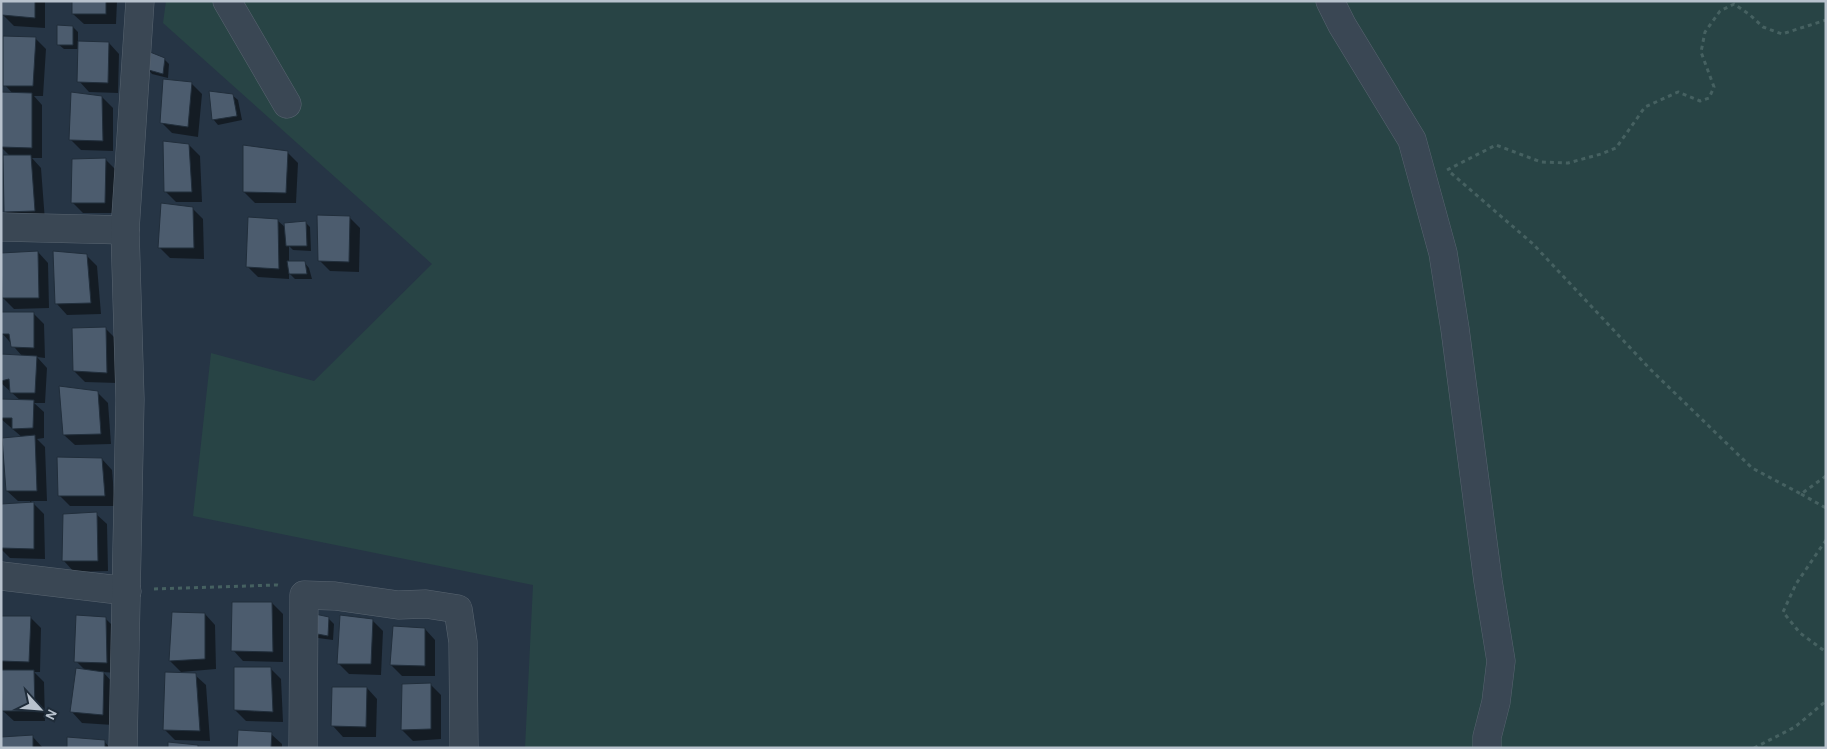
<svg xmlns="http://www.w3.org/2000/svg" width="1827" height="749" viewBox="0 0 1827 749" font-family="'Alegreya Sans',sans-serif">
<rect width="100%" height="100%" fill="#263545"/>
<path fill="#284445" d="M 166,1 L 1826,1 L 1826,748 L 525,748 L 533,585 L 193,516 L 211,353 L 314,381 L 432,264 L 163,23 Z"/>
<g fill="#0007">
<path d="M 3,1 L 45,1 L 45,28 L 14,26 L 3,15 Z"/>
<path d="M 73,1 L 117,1 L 116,24 L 84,24 L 73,14 Z"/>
<path d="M 73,27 L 78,32 L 78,42 L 109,43 L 119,54 L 118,93 L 89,92 L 79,81 L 79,49 L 64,49 L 58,44 Z"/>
<path d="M 35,38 L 46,49 L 43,96 L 34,96 L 42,105 L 42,158 L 32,158 L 41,168 L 45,221 L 16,222 L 5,211 L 11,157 L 1,147 L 1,124 L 13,94 L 5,85 Z"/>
<path d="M 164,59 L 169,64 L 168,78 L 152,74 L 147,68 Z"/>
<path d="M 191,83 L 202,94 L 198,137 L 172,133 L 161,122 Z"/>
<path d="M 232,95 L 238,100 L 242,120 L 218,125 L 213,119 Z"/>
<path d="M 102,97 L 113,108 L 113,151 L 81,150 L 70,139 Z"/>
<path d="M 189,145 L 200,156 L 202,202 L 176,202 L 165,191 Z"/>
<path d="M 287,152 L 298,163 L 296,203 L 255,203 L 244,192 Z"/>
<path d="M 105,159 L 116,170 L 116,213 L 83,213 L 72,202 Z"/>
<path d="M 192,208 L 203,219 L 204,259 L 170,258 L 159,247 Z"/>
<path d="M 349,217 L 360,228 L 359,272 L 330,271 L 319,260 Z"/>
<path d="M 277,220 L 286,228 L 305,222 L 310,227 L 311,251 L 293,250 L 289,246 L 289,262 L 304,262 L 309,268 L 312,279 L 295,279 L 289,273 L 289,279 L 258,277 L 247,266 Z"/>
<path d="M 38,252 L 48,263 L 49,308 L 14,309 L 3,298 L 1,254 Z"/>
<path d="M 86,255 L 97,266 L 101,314 L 67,315 L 57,304 Z"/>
<path d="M 33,313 L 44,324 L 45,358 L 37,357 L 47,368 L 45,403 L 34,403 L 44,412 L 44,438 L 37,439 L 45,447 L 47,501 L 31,501 L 44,514 L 45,559 L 10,558 L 1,549 L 1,506 L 30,503 L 30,501 L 18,501 L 7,491 L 23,438 L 1,419 L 1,400 L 21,401 L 1,383 L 1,355 L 22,356 L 2,333 Z"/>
<path d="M 105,328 L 116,339 L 117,383 L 85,382 L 74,371 Z"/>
<path d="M 97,392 L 108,403 L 111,444 L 75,445 L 64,435 Z"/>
<path d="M 102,459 L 112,470 L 115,506 L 70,506 L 59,495 Z"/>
<path d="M 96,514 L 107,524 L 108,571 L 74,572 L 64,561 Z"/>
<path d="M 272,603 L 283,614 L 283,662 L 243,661 L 233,650 Z"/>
<path d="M 205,614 L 215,625 L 216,669 L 181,672 L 170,661 Z"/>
<path d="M 1,617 L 30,617 L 41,628 L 40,672 L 34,672 L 44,682 L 45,721 L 14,721 L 3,711 Z"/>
<path d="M 105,618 L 116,629 L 117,673 L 103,672 L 114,684 L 113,725 L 82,723 L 72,712 L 85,670 L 76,661 Z"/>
<path d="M 328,618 L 334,624 L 333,640 L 318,638 L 313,633 Z"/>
<path d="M 372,620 L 383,631 L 381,675 L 349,674 L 338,663 Z"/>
<path d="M 425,629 L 435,640 L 435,676 L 402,676 L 391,665 Z"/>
<path d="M 270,668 L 281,679 L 283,722 L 246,721 L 235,710 Z"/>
<path d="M 195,675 L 206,685 L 210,741 L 175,740 L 165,730 Z"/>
<path d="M 430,684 L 441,695 L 441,739 L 413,741 L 402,730 Z"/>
<path d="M 367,688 L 377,699 L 376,737 L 343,737 L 333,726 Z"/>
<path d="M 271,734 L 282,744 L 282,748 L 238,748 Z"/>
<path d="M 32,736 L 43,748 L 1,748 Z"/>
<path d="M 104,741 L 110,748 L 69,748 Z"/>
</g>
<g fill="#4c5c6e" stroke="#212e3b">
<path d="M 2,1 L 35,1 L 35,18 L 2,15 Z"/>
<rect x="72" y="1" width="34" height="13"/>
<path d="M 57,25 L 73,26 L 73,45 L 57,45 Z"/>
<path d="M 3,36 L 36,37 L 33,86 L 3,86 Z"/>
<path d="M 78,41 L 109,42 L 108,83 L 77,82 Z"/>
<path d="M 150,52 L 165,58 L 163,74 L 145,69 Z"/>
<path d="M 163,79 L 192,82 L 188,127 L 160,123 Z"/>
<path d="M 209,91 L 233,94 L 237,116 L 212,120 Z"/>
<path d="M 1,92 L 32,93 L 32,148 L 1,147 Z"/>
<path d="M 71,92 L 102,96 L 103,141 L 69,140 Z"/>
<path d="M 163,141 L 189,144 L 192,192 L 164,192 Z"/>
<path d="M 243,145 L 288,151 L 286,193 L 243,192 Z"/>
<path d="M 3,155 L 31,155 L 35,211 L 4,212 Z"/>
<path d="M 106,158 L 105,203 L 71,203 L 72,159 Z"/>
<path d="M 161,203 L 193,207 L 194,248 L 158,248 Z"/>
<path d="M 317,215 L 350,216 L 349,262 L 318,261 Z"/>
<path d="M 248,217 L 278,219 L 279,269 L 246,267 Z"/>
<path d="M 306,221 L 307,246 L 286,246 L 284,223 Z"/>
<path d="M 38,251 L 39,298 L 2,298 L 1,253 Z"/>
<path d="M 53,251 L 87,254 L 91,303 L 55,304 Z"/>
<path d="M 287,261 L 305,261 L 307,274 L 289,274 Z"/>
<path d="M 1,312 L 34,312 L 34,348 L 11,347 L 9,334 L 1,334 Z"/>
<path d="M 106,327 L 107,373 L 73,371 L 72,328 Z"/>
<path d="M 1,354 L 37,356 L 35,393 L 10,393 L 9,379 L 1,381 Z"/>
<path d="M 59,386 L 98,391 L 101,434 L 63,435 Z"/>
<path d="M 1,399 L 34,400 L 33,428 L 12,429 L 12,418 L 1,418 Z"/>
<path d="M 35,435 L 37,491 L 6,491 L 2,438 Z"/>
<path d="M 57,457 L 102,458 L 105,496 L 58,496 Z"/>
<path d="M 34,502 L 34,549 L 1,548 L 1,504 Z"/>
<path d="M 97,512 L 98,561 L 62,561 L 63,514 Z"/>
<path d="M 232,602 L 272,602 L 273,652 L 231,651 Z"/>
<path d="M 172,612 L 205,613 L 205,659 L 169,661 Z"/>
<path d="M 315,614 L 329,617 L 328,636 L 312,633 Z"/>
<path d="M 76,615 L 106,617 L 107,663 L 74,662 Z"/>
<path d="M 340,615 L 373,619 L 371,664 L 337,664 Z"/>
<path d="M 1,616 L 31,616 L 29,662 L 1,661 Z"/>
<path d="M 393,626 L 425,628 L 425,666 L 390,665 Z"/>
<path d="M 234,667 L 271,667 L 273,712 L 234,710 Z"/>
<path d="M 76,668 L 104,672 L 103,715 L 70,712 Z"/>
<path d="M 1,670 L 34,670 L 35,711 L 2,711 Z"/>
<path d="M 165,672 L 196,673 L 200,731 L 163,730 Z"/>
<path d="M 431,683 L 431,729 L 401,730 L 402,684 Z"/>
<path d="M 332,687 L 367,687 L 366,727 L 331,726 Z"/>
<path d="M 238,730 L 272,732 L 271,748 L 237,748 Z"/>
<path d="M 33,735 L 33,748 L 1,748 L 1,737 Z"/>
<path d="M 67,737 L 105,740 L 105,748 L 67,748 Z"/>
<path d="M 168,742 L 198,745 L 198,748 L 168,748 Z"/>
</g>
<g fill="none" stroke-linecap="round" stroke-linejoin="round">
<g stroke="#596571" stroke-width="29">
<g id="minor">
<path d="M 227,1 L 287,104"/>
<path d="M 1330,1 L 1342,25 L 1412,140 L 1443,253 L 1455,329 L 1488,581 L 1501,661 L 1496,702 L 1487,737 L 1487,748"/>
<path d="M 1,227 L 125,230"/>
<path d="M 1,576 L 127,591"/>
<path d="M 123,748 L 130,399 L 125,230 L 140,1"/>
<path d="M 303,748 L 304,595 L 335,596 L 398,605 L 426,604 L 458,609 L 463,642 L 464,748"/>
</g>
</g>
<g stroke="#466161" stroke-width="3" stroke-dasharray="4 4" stroke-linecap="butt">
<path d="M 1447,170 L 1496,145 L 1541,162 L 1568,163 L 1601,154 L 1616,148 L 1645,107 L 1678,92 L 1700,101 L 1709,98 L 1714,87 L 1701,52 L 1705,32 L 1720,11 L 1734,4 L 1750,15 L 1763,27 L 1782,34 L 1826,20"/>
<path d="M 1451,173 L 1533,244 L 1650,369 L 1752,468 L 1801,494 L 1826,476"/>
<path d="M 1801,494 L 1826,508"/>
<path d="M 1826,540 L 1796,584 L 1783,612 L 1800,633 L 1826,652"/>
<path d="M 154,589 L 277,585 L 280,586"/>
<path d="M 1754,748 L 1795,727 L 1826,701"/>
</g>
<use href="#minor" stroke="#3a4754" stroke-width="28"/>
</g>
<rect width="1827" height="749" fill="none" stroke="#b8c2cd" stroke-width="5"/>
<g transform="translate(40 709) rotate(116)" stroke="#1f2c39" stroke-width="4" paint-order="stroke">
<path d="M0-4L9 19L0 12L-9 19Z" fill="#b8c2cd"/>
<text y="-8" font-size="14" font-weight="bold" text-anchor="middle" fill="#b8c2cd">N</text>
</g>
</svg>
